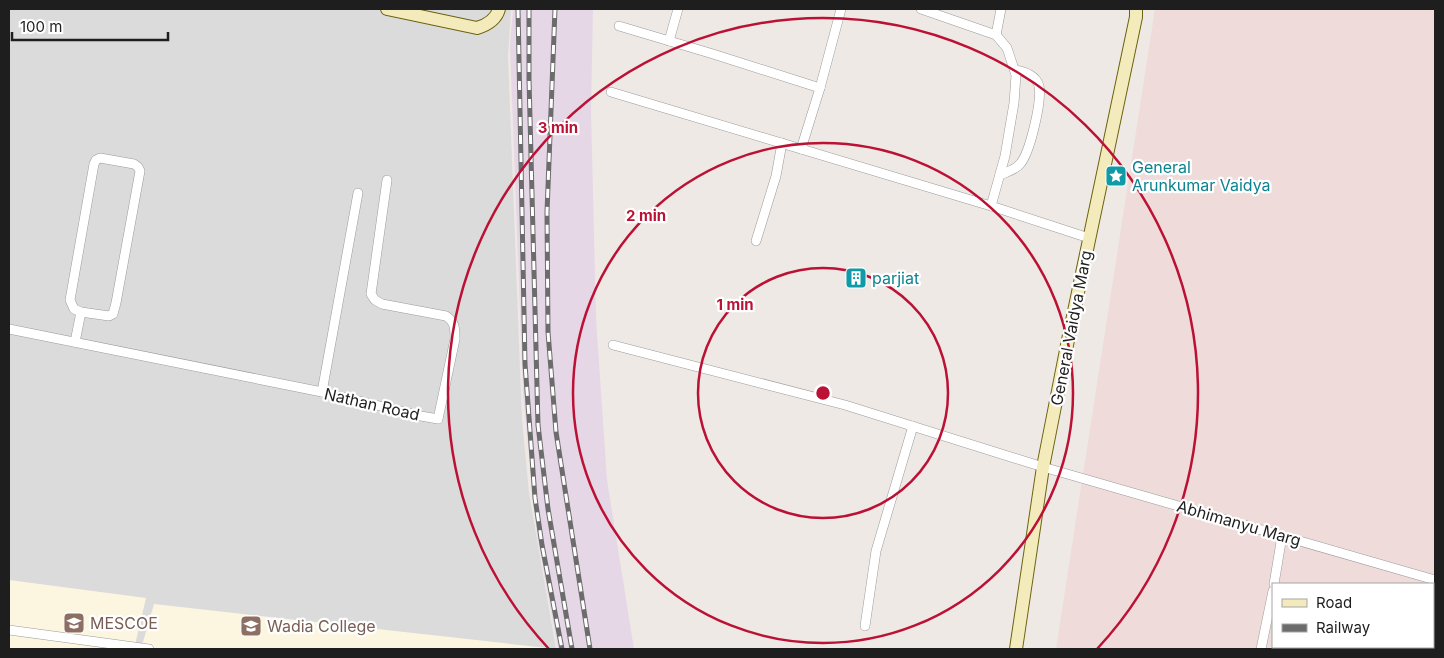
<svg xmlns="http://www.w3.org/2000/svg" width="1444" height="658" viewBox="0 0 1444 658" font-family="Inter,sans-serif">
<rect width="100%" height="100%" fill="#eee9e5"/>
<path fill="#dcdbdb" d="M 9,9 L 511,9 L 508,56 L 522,420 L 529,493 L 556,649 L 9,649 Z"/>
<path fill="#e6d7e7" d="M 513,9 L 593,9 L 591,110 L 596,318 L 607,480 L 634,649 L 558,649 L 537,535 L 523,394 L 510,44 Z"/>
<g fill="#fcf6e0">
<path d="M 9,580 L 146,598 L 134,649 L 9,649 Z"/>
<path d="M 154,604 L 556,649 L 141,649 Z"/>
</g>
<path fill="#efdbd9" fill-rule="evenodd" d="M 1155,9 L 1435,9 L 1435,649 L 1056,649 ZM 1273,584 L 1433,584 L 1433,647 L 1273,647 Z"/>
<g fill="none" stroke-linecap="round" stroke-linejoin="round">
<g stroke="#9b9b9b" stroke-width="10">
<g id="street">
<path d="M 921,9 L 996,35 L 1007,48 L 1016,75 L 1014,103 L 1005,156 L 991,206"/>
<path d="M 619,26 L 713,54 L 820,88"/>
<path d="M 996,35 L 1001,9"/>
<path d="M 669,41 L 678,9"/>
<path d="M 611,92 L 991,206 L 1089,238"/>
<path d="M 801,149 L 820,88 L 841,9"/>
<path d="M 100,158 L 134,164 L 138,167 L 140,171 L 116,303 L 113,314 L 109,316 L 81,312 L 74,309 L 70,300 L 94,164 L 96,160 Z"/>
<path d="M 1000,175 C 1007,172 1015,170 1020,164 C 1030,153 1042,101 1039,86 C 1036,75 1025,72 1015,70"/>
<path d="M 756,241 L 776,176 L 782,143"/>
<path d="M 9,329 L 322,392 L 421,416 L 438,419 L 455,339 C 455,328 455,322 446,316 L 382,304 L 375,300 L 371,294 L 387,180"/>
<path d="M 75,342 L 81,312"/>
<path d="M 613,345 L 845,405 L 1043,467 L 1435,580"/>
<path d="M 322,392 L 358,193"/>
<path d="M 1274,584 L 1282,536"/>
<path d="M 865,626 L 876,551 L 913,426"/>
<path d="M 9,630 L 149,649"/>
<path d="M 1261,649 L 1273,591"/>
</g>
</g>
<g stroke="#6c620e" stroke-width="14">
<g id="secondary">
<path d="M 387,9 L 477,28 C 487,25 496,20 499,9"/>
<path d="M 1016,649 L 1043,467 L 1069,335 L 1136,17 L 1136,9"/>
</g>
</g>
<use href="#street" stroke="#fff" stroke-width="9"/>
<use href="#secondary" stroke="#f4ebbd" stroke-width="12"/>
<g stroke="#6c6c6c" stroke-width="5">
<g id="rail">
<path d="M 518,9 L 525,364 L 535,498 L 542,545 L 562,649"/>
<path d="M 529,9 L 529,79 L 538,425 L 548,509 L 572,649"/>
<path d="M 555,9 L 547,212 L 548,332 L 556,432 L 590,649"/>
</g>
</g>
<use href="#rail" stroke="#fff" stroke-width="3" stroke-dasharray="9" stroke-linecap="butt"/>
</g>
<g fill="none" stroke="#bb1135" stroke-width="2.5">
<circle cx="823" cy="393" r="125"/>
<circle cx="823" cy="393" r="250"/>
<path d="M549 649A375 375 0 1 1 1097 649"/>
</g>
<defs>
<g id="sight-square" transform="scale(1.125)"><rect x="-9" y="-9" width="18" height="18" rx="4" fill="#0f9aa8" stroke="#fff"/><path d="M0-6L1.8-2.2L6-1.7L2.9 1.2L3.7 5.4L0 3.3L-3.7 5.4L-2.9 1.2L-6-1.7L-1.8-2.2Z" fill="#fff"/></g>
<g id="building-square" transform="scale(1.125)"><rect x="-9" y="-9" width="18" height="18" rx="4" fill="#0f9aa8" stroke="#fff"/><path d="M-4-6H4V6H1V3H-1V6H-4ZM-2.5-4.3h1.7v1.8h-1.7ZM.8-4.3h1.7v1.8H.8ZM-2.5-1h1.7V.8h-1.7ZM.8-1h1.7V.8H.8Z" fill="#fff"/></g>
<g id="university-square" transform="scale(1.125)"><rect x="-9" y="-9" width="18" height="18" rx="4" fill="#8d6e63" stroke="#fff"/><path d="M0-5L7-2L0 1L-7-2ZM-4 1L0 2.5L4 1V4Q0 6-4 4Z" fill="#fff"/></g>
<g id="school-square" transform="scale(1.125)"><rect x="-9" y="-9" width="18" height="18" rx="4" fill="#8d6e63" stroke="#fff"/><path d="M0-5L7-2L0 1L-7-2ZM-4 1L0 2.5L4 1V4Q0 6-4 4Z" fill="#fff"/></g>
</defs>
<g fill-rule="evenodd">
<use href="#sight-square" x="1116" y="176"/>
<use href="#building-square" x="856" y="278"/>
<use href="#university-square" x="74" y="623"/>
<use href="#school-square" x="251" y="626"/>
</g>
<g text-anchor="middle" stroke-width="4.5" stroke-linejoin="round" paint-order="stroke">
<g font-size="16" fill="#0d838f" stroke="#fff" text-anchor="start">
<text x="1132" y="173">General<tspan x="1132" dy="18">Arunkumar Vaidya</tspan></text>
<text x="872" y="284">parjiat</text>
</g>
<g font-size="16" fill="#1e1e1e" stroke="#fff">
<text transform="translate(1071 328) rotate(-79)" y="6">General Vaidya Marg</text>
<text transform="translate(372 404) rotate(13)" y="6">Nathan Road</text>
<text transform="translate(1239 523) rotate(16)" y="6">Abhimanyu Marg</text>
</g>
<g font-size="16" fill="#785e54" stroke="#fff" text-anchor="start">
<text x="90" y="629">MESCOE</text>
<text x="267" y="632">Wadia College</text>
</g>
</g>
<circle cx="823" cy="393" r="8" fill="#bb1135" stroke="#fff" stroke-width="2.5"/>
<g font-size="15" text-anchor="middle" font-weight="bold" fill="#bb1135" stroke="#fff" stroke-width="4.5" stroke-linejoin="round" paint-order="stroke">
<text x="558" y="133">3 min</text>
<text x="646" y="221">2 min</text>
<text x="735" y="310">1 min</text>
</g>
<rect width="1444" height="658" fill="none" stroke="#1e1e1e" stroke-width="20"/>
<rect x="1272" y="583" width="162" height="65" fill="#ffffff" stroke="#a5a5a5"/>
<rect x="1282" y="599" width="25" height="8" fill="#f4ebbd" stroke="#a5a5a5"/>
<text x="1316" y="608" font-size="15" fill="#1e1e1e">Road</text>
<rect x="1282" y="624" width="25" height="8" fill="#6c6c6c" stroke="#a5a5a5"/>
<text x="1316" y="633" font-size="15" fill="#1e1e1e">Railway</text>
<path d="M12 32v8h156v-8" fill="none" stroke="#1e1e1e" stroke-width="2.5"/>
<text x="20" y="32" font-size="15" fill="#1e1e1e" stroke="#ffffff" stroke-width="4" paint-order="stroke">100 m</text>
</svg>
